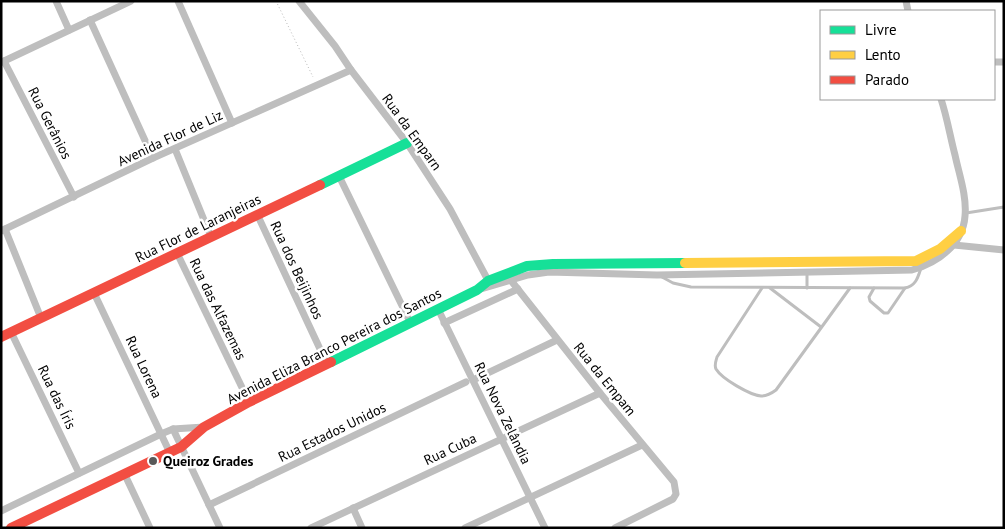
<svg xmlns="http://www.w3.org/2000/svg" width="1005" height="529" viewBox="0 0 1005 529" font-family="'PT Sans',sans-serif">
<rect width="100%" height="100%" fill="#fff"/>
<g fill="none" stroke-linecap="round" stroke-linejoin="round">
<path stroke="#b9b9b9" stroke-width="1" stroke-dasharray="1 2.5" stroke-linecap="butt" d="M 276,1 L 313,77"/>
<g stroke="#bebebe" stroke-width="3">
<path d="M 966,213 L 1004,207"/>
<path d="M 807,273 L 807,288"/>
<path d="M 662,277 L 673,283 L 691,287 L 905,288 C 916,286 918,277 921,268"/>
<path d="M 762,288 L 717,357 C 716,361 714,365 716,369 C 722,379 750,395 761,396 C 767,396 772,393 776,390 L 850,288"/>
<path d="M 770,288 L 821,327"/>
<path d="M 874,288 L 869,297 L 870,301 L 884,313 L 888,313 L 905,288"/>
</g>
<g stroke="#bebebe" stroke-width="7">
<path d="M 56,1 L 69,30"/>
<path d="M 178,1 L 232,123"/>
<path d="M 299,1 L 335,46 L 351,70 L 407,143 L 450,209 L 490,284"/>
<path d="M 906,1 L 908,11"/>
<path d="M 90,20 L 153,158"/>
<path d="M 4,61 L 74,197"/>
<path d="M 2,62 L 131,1"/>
<path d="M 994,62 L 1004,62"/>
<path d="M 175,149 L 211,237"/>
<path d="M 339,176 L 410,322"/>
<path d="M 257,214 L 327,364"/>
<path d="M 5,229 L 41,318"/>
<path d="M 1,231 L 153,158 L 351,70"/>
<path d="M 954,245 L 1004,250"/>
<path d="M 177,253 L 249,402"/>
<path d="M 509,278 L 600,393 L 674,482 L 676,494 L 673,499 L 615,528"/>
<path d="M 481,289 L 528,275 L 549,272 L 657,275 L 912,270 C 937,263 963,245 965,216 C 967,196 959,174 955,155 C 950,136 947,117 941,99"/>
<path d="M 94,293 L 170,453"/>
<path d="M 438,309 L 545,528"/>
<path d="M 444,323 L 518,289"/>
<path d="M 11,332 L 79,473"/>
<path d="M 473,380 L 557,340"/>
<path d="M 173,429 L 220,528"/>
<path d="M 125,475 L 150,528"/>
<path d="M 209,505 L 466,382"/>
<path d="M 353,508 L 362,528"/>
<path d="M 1,511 L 161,434 L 173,429 L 204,427"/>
<path d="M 311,528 L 600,393"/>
<path d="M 465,528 L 642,445"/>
</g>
<g stroke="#16e098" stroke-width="10">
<path d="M 320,185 L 407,143"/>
<path d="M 331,362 L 477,290 L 488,281 L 527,266 L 553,264 L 685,263"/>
</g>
<path stroke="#ffcf43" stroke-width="10" d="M 685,263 L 916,261 L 940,249 L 961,231"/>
<g stroke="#f24e42" stroke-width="10">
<path d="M 1,337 L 320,185"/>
<path d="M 11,528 L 181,447 L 204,427 L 249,402 L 331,362"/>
</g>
</g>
<circle fill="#595959" stroke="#fff" stroke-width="2" cx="153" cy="461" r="5"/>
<g text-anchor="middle" stroke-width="5" stroke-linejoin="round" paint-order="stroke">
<g font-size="14" fill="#000" stroke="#fff">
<text transform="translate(50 123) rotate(63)" y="5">Rua Gerânios</text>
<text transform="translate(412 132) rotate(54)" y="5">Rua da Emparn</text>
<text transform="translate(170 138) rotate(-25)" y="5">Avenida Flor de Liz</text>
<text transform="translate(198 228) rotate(-26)" y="5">Rua Flor de Laranjeiras</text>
<text transform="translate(297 270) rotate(65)" y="5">Rua dos Beijinhos</text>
<text transform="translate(218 309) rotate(64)" y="5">Rua das Alfazemas</text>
<text transform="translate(334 346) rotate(-27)" y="5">Avenida Eliza Branco Pereira dos Santos</text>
<text transform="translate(144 367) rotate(65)" y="5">Rua Lorena</text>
<text transform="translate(605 379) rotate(51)" y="5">Rua da Empam</text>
<text transform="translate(57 397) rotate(64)" y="5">Rua das Íris</text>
<text transform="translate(503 413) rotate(64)" y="5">Rua Nova Zelândia</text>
<text transform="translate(332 432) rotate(-26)" y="5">Rua Estados Unidos</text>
<text transform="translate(450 449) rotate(-25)" y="5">Rua Cuba</text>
</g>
<g font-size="14" font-weight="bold" fill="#000" stroke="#fff" text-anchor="start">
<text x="163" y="466">Queiroz Grades</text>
</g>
</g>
<rect width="1005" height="529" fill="none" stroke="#000000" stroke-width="5"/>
<rect x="820" y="10" width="175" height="90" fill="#ffffff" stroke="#999999"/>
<rect x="830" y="26" width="25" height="8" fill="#16e098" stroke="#999999"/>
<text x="865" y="35" font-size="15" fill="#000000">Livre</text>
<rect x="830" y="51" width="25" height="8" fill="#ffcf43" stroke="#999999"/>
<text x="865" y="60" font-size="15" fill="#000000">Lento</text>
<rect x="830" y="76" width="25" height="8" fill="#f24e42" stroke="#999999"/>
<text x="865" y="85" font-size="15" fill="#000000">Parado</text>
</svg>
